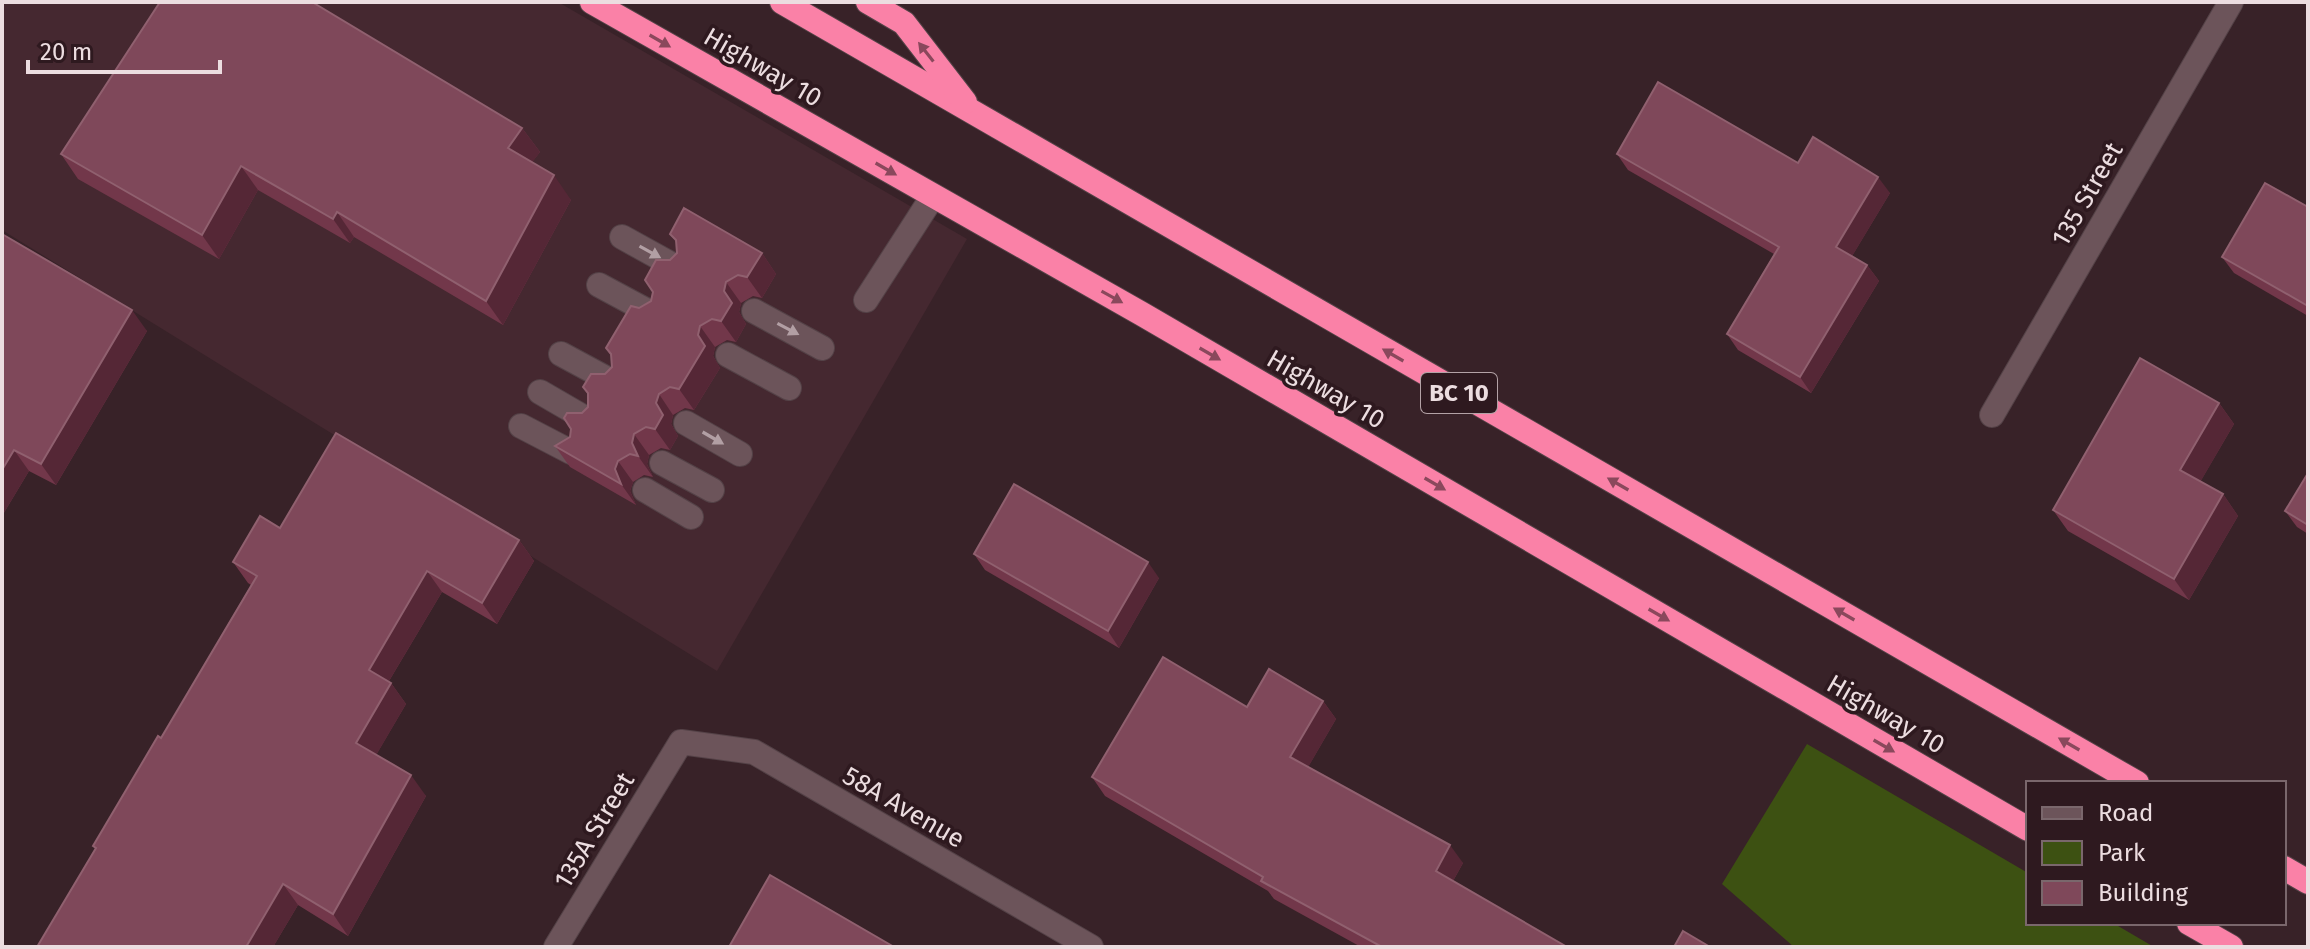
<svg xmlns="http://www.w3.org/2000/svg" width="2310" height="949" viewBox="0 0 2310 949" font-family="'Fira Sans',sans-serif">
<rect width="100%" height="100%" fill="#382228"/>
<path fill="#452830" d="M 2,2 L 558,2 L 967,239 L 717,671 L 2,230 Z"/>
<path fill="#3d5112" d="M 1807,744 L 2028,873 L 2028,923 L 2113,923 L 2154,947 L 1794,947 L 1722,884 Z"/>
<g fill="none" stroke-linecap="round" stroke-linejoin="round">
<g stroke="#544247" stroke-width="26">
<g id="lane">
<path d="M 622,237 L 678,268"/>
<path d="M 599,285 L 653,314"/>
<path d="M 866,300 L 933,196"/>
<path d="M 754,311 L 822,348"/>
<path d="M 561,354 L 613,382"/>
<path d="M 728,355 L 789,388"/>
<path d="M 540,392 L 590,421"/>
<path d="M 686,423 L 740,454"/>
<path d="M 521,426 L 571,452"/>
<path d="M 662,463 L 712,490"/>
<path d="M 645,490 L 691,517"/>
</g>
</g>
<g stroke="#544247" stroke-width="26">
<g id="street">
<path d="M 1992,415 L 2231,2"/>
<path d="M 556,947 L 681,742 L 754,752 L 1091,947"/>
</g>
</g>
<g stroke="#544247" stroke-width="26">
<g id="highway">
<path d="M 592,2 L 1142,314 L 2028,829"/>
<path d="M 782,2 L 2137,783"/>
<path d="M 868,2 L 904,23 L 965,102"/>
<path d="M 2284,868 L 2308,882"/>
<path d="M 2189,923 L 2231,947"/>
</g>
</g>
<use href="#lane" stroke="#6c545a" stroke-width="24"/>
<use href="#street" stroke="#6c545a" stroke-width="24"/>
<use href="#highway" stroke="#fa81a7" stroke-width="24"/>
</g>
<g fill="#72374a">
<path d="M 522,128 L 540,152 L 532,162 L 571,200 L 503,325 L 354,237 L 350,243 L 258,190 L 219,259 L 78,179 L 61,154 Z"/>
<path d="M 1617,154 L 1798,163 L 1890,193 L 1852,256 L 1867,265 L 1879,281 L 1811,393 L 1738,350 L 1727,334 L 1774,254 L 1628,170 Z"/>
<path d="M 2308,207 L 2308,316 L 2234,273 L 2222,257 Z"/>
<path d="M 2,234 L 147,331 L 56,485 L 29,471 L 2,516 Z"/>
<path d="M 670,234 L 762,253 L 776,274 L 762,298 L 753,296 L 741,303 L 739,312 L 746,324 L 736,342 L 727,340 L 715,347 L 713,356 L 720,368 L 694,410 L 685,408 L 673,415 L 671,424 L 678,436 L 670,450 L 661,448 L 649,455 L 647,464 L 653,477 L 644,475 L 633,482 L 630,491 L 636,505 L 570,467 L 555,446 L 570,437 L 582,413 L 588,407 L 588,395 L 583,387 L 605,374 L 612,367 L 611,356 L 606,348 L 639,308 L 651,301 L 653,292 L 670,260 L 677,253 L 676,242 Z"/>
<path d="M 2219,403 L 2234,424 L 2200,482 L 2223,494 L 2238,516 L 2189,600 L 2068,531 L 2053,510 Z"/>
<path d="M 2308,473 L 2308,534 L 2297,527 L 2285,511 Z"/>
<path d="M 280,528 L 519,540 L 534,561 L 497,624 L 442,592 L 389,681 L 391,683 L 406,704 L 376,755 L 426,796 L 348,936 L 298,905 L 273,947 L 37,947 L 95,849 L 93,846 L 161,738 L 251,585 L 248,583 L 233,562 Z"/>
<path d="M 974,554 L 1159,578 L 1119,648 L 985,570 Z"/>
<path d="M 1323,701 L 1336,719 L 1308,767 L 1463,863 L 1453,881 L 1567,947 L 1361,947 L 1274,899 L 1268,891 L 1105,796 L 1092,777 L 1247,707 Z"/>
</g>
<g fill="#552736">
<path d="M 522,128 L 540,152 L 525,172 L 508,148 Z"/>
<path d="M 241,166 L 258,190 L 219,259 L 202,235 Z"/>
<path d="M 554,175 L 571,200 L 503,325 L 486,301 Z"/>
<path d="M 1878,177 L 1890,193 L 1848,263 L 1836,247 Z"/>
<path d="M 337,212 L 354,237 L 350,243 L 333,219 Z"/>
<path d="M 762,253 L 776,274 L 762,298 L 747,277 Z"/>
<path d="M 1867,265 L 1879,281 L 1811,393 L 1800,377 Z"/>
<path d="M 726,282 L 741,303 L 739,312 L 746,324 L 736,342 L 721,321 Z"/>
<path d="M 132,310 L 147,331 L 56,485 L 41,464 Z"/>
<path d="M 700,326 L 715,347 L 713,356 L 720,368 L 694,410 L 679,389 Z"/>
<path d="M 659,394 L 673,415 L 671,424 L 678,436 L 670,450 L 655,429 L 656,403 Z"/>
<path d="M 2219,403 L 2234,424 L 2195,491 L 2180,470 Z"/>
<path d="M 634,434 L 649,455 L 647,464 L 653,477 L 638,456 L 632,443 Z"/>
<path d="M 14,450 L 29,471 L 2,516 L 2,470 Z"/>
<path d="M 618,461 L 633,482 L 630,491 L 636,505 L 621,484 L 615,469 Z"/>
<path d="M 2223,494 L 2238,516 L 2189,600 L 2174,579 Z"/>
<path d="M 519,540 L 534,561 L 497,624 L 482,603 Z"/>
<path d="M 1148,562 L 1159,578 L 1119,648 L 1108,631 Z"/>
<path d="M 427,571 L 442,592 L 383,691 L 369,670 Z"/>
<path d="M 391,683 L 406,704 L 371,764 L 356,743 Z"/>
<path d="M 1323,701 L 1336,719 L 1303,776 L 1290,757 Z"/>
<path d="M 411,775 L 426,796 L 348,936 L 333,914 Z"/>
<path d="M 1450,845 L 1463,863 L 1448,890 L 1436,871 Z"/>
<path d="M 283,884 L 298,905 L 273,947 L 246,947 Z"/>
</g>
<g fill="#7f485a" stroke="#90606f" stroke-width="2">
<path d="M 160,2 L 312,2 L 522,128 L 508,148 L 554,175 L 486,301 L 337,212 L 333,219 L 241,166 L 202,235 L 61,154 Z"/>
<path d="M 1658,82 L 1798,163 L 1813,137 L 1878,177 L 1836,247 L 1867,265 L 1800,377 L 1727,334 L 1779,247 L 1617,154 Z"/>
<path d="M 2265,183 L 2308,207 L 2308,306 L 2222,257 Z"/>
<path d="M 684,208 L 762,253 L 747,277 L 738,275 L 726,282 L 724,291 L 732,303 L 721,321 L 712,319 L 700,326 L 698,335 L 705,346 L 679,389 L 670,387 L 659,394 L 656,403 L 663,415 L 655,429 L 646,427 L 634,434 L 632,443 L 638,456 L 630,454 L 618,461 L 615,469 L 621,484 L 555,446 L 570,437 L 571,429 L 564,418 L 567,413 L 582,413 L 588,407 L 588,393 L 583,387 L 591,374 L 605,374 L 612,367 L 611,354 L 606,348 L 631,306 L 639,308 L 651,301 L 653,292 L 645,280 L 656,260 L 670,260 L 677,253 L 676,240 L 670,234 Z"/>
<path d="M 2,234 L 132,310 L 41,464 L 14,450 L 2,470 Z"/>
<path d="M 2140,358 L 2219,403 L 2180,470 L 2223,494 L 2174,579 L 2053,510 Z"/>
<path d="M 336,433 L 519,540 L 482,603 L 427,571 L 369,670 L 391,683 L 356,743 L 411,775 L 333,914 L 283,884 L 246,947 L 37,947 L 96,848 L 93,846 L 158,736 L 161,738 L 257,576 L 233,562 L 260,516 L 280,528 Z"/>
<path d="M 2308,473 L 2308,525 L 2285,511 Z"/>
<path d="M 1014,484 L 1148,562 L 1108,631 L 974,554 Z"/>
<path d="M 1163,657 L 1247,707 L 1269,669 L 1323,701 L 1290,757 L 1450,845 L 1436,871 L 1567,947 L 1382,947 L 1261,881 L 1263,877 L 1092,777 Z"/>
<path d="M 770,875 L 894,947 L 729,947 Z"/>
<path d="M 1683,931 L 1710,947 L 1674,947 Z"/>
</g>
<defs><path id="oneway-solid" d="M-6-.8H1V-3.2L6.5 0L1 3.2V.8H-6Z" transform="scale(2)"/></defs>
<g fill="#8a485c">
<use href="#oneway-solid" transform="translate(660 41) rotate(30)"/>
<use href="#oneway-solid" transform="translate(926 52) rotate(-128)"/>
<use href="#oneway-solid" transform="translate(886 169) rotate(30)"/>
<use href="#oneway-solid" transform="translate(1112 297) rotate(29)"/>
<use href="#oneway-solid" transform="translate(1210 354) rotate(30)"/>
<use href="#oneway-solid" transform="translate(1393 355) rotate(-150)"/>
<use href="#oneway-solid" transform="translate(1435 484) rotate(30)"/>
<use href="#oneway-solid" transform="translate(1618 484) rotate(-150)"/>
<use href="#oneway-solid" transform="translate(1844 614) rotate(-150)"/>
<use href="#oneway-solid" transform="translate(1659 615) rotate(30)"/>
<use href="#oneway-solid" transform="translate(2069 744) rotate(-150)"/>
<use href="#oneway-solid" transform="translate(1884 746) rotate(30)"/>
</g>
<g fill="#b29fa4">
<use href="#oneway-solid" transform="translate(650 252) rotate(29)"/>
<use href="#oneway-solid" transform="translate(788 329) rotate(28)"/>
<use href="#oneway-solid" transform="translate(713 438) rotate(30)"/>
</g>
<g text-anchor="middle" stroke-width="7" stroke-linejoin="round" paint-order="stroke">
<rect fill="#2e191f" stroke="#b3a2a6" stroke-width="2" x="1421" y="373" width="76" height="40" rx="6"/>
<g font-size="24" font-weight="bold" fill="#ecdde0">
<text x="1459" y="401">BC 10</text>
</g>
<g font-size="26" fill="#ecdde0" stroke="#2e191f">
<text transform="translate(763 67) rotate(30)" y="9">Highway 10</text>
<text transform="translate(2087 194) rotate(-60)" y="9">135 Street</text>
<text transform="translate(1326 389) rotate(30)" y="9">Highway 10</text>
<text transform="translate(1886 714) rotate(30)" y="9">Highway 10</text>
<text transform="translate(904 807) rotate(30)" y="9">58A Avenue</text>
<text transform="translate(594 830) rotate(-59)" y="9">135A Street</text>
</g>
</g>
<rect width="2310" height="949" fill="none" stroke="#ecdde0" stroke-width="8"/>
<rect x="2026" y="781" width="260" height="144" fill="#2e191f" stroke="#7a676c" stroke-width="2"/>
<rect x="2042" y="807" width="40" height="12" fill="#6c545a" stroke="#7a676c" stroke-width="2"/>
<text x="2098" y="821" font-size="24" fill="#ecdde0">Road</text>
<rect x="2042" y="841" width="40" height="24" fill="#3d5112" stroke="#7a676c" stroke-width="2"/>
<text x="2098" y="861" font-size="24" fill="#ecdde0">Park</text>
<rect x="2042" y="881" width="40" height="24" fill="#7f485a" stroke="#7a676c" stroke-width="2"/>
<text x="2098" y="901" font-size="24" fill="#ecdde0">Building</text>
<path d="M28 60v12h192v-12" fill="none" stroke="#ecdde0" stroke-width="4"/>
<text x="40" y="60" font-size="24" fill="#ecdde0" stroke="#2e191f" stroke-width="6" paint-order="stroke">20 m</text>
</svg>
